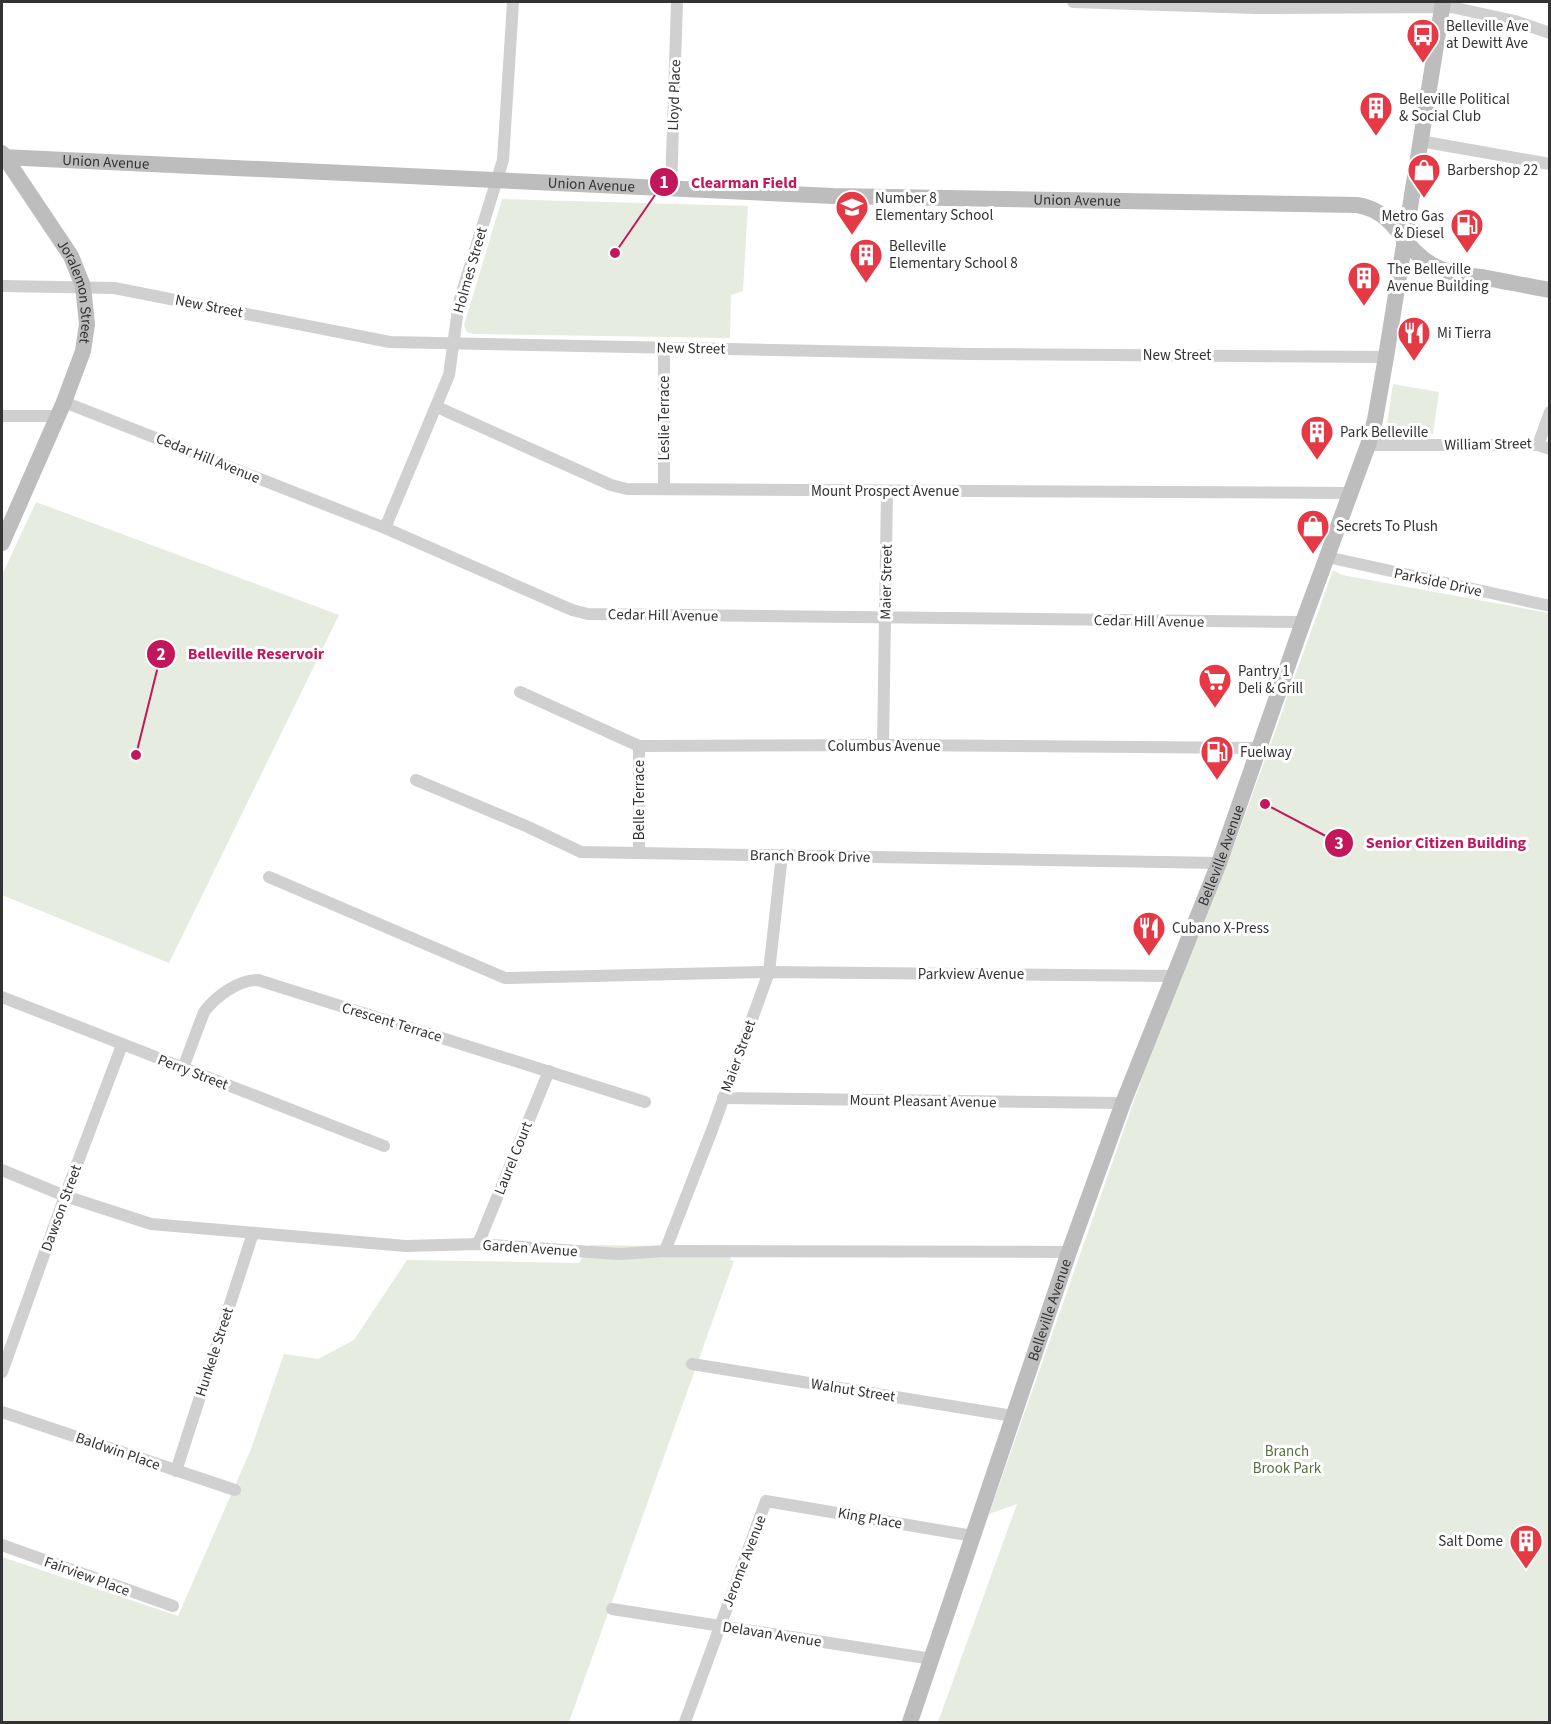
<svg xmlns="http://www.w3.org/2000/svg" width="1551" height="1724" viewBox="0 0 1551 1724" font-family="'Source Sans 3',sans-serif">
<rect width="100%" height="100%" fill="#fff"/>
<g fill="#e6ecdf">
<path d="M 502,199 L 748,206 L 743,291 L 731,295 L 730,338 L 473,334 L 467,332 L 464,325 Z"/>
<path d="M 1393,384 L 1439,392 L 1433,434 L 1387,434 L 1386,431 Z"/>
<path d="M 36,502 L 339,615 L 169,963 L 2,895 L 2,575 Z"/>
<path d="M 1333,570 L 1342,575 L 1549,613 L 1549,1722 L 938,1722 L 1017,1504 L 989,1514 L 1156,1038 L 1235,843 Z"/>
<path d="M 590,1245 L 735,1247 L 730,1260 L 734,1261 L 569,1722 L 2,1722 L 2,1557 L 178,1616 L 251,1449 L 284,1354 L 318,1359 L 354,1340 L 407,1260 L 579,1263 Z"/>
</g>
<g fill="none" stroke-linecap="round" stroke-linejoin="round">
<g stroke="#d0d0d0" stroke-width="12">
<path d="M 1073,2 L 1255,8 L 1451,7 L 1515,21 L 1550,33"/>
<path d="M 1420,141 L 1550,164"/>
<path d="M 671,189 L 677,2"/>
<path d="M 2,286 L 114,288 L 390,342 L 969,354 L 1386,357"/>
<path d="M 64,402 L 385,528 L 572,610 L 588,614 L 1303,622"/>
<path d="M 437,407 L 611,485 L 627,489 L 1350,493"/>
<path d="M 2,416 L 58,416"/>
<path d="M 1368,445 L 1538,445 L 1550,449"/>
<path d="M 1538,445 L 1550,412"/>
<path d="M 664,489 L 664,348"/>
<path d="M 385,528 L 449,375 L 459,302 L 503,160 L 513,2"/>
<path d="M 1327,557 L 1550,606"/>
<path d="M 520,692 L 639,746 L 890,745 L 1259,748"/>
<path d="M 883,745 L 887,491"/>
<path d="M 639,746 L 639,853"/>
<path d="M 416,780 L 526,826 L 581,852 L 1219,863"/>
<path d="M 269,877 L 505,978 L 769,972 L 1172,976"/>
<path d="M 2,997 L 384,1146"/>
<path d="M 183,1068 L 204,1012 C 216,996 238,980 258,980 L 645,1102"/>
<path d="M 723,1098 L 1123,1103"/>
<path d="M 2,1170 L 65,1196 L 151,1224 L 406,1246 L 478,1244 L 619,1254 L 665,1251 L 1069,1252"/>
<path d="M 478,1244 L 549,1071"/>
<path d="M 665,1251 L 712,1130 L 769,972 L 782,855"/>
<path d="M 692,1364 L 1013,1416"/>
<path d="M 2,1372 L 65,1196 L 122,1045"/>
<path d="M 2,1412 L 235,1490"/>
<path d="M 176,1471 L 253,1233"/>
<path d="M 2,1545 L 173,1606"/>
<path d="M 612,1609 L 932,1659"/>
<path d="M 685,1722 L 766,1501 L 973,1536"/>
</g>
<g stroke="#bdbdbd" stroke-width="16">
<path id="s1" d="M 2,153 L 71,256 L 83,286 L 87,324 L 83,351 L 64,402 L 2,543"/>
<path id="s2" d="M 2,157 L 833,196 L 1357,205 C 1396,211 1401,247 1431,264 C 1446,273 1464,275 1481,277 C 1504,281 1527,286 1550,290"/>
<path id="s3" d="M 910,1722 L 1069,1252 L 1123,1103 L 1219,863 L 1303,622 L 1368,445 L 1375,420 L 1386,357 L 1443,2"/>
</g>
</g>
<defs>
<g id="bus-pin" transform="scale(1.725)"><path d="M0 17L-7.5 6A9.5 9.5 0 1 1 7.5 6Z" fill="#e63946" stroke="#fff"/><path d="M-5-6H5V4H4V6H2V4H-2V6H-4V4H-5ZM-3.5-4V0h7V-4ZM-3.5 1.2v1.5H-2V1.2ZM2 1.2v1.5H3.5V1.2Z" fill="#fff"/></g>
<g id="building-pin" transform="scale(1.725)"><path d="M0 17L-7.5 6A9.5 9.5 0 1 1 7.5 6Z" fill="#e63946" stroke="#fff"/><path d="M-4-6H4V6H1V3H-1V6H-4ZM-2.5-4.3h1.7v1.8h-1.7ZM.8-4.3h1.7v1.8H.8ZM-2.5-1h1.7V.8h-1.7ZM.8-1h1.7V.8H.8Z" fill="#fff"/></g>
<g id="shop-pin" transform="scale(1.725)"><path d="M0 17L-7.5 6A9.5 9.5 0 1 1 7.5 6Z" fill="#e63946" stroke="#fff"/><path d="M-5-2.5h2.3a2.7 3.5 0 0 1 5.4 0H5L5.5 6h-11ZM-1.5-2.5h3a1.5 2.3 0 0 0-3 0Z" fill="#fff"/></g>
<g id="school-pin" transform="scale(1.725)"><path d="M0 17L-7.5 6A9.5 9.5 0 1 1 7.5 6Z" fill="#e63946" stroke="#fff"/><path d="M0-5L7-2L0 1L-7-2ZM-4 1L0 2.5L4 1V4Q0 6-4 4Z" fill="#fff"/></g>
<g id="fuel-pin" transform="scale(1.725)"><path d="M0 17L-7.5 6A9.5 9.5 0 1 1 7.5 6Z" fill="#e63946" stroke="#fff"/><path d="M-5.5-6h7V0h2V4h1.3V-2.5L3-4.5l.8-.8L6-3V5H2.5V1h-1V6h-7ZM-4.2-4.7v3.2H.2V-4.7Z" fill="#fff"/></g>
<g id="restaurant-pin" transform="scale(1.725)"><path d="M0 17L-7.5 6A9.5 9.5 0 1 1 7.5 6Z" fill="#e63946" stroke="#fff"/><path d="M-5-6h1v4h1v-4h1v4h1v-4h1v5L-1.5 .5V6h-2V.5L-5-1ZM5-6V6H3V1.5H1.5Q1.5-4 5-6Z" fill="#fff"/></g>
<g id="supermarket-pin" transform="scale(1.725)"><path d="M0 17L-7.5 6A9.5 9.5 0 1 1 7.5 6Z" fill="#e63946" stroke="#fff"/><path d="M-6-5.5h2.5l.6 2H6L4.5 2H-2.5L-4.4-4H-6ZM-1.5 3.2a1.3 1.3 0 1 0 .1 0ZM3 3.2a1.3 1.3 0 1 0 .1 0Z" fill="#fff"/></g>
</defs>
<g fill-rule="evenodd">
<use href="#bus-pin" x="1423" y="35"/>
<use href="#building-pin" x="1376" y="108"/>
<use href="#shop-pin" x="1424" y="170"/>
<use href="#school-pin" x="852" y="207"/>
<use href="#fuel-pin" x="1467" y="225"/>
<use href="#building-pin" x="866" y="255"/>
<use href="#building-pin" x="1364" y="278"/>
<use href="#restaurant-pin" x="1414" y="333"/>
<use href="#building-pin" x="1317" y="432"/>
<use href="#shop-pin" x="1313" y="526"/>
<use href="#supermarket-pin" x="1215" y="680"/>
<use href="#fuel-pin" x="1217" y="752"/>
<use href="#restaurant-pin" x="1149" y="928"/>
<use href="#building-pin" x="1526" y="1541"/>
</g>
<g text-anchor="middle" stroke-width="6" stroke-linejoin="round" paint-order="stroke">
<g font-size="15" fill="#333" stroke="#fff" text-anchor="start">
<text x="1446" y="31">Belleville Ave<tspan x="1446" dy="17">at Dewitt Ave</tspan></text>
<text x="1399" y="104">Belleville Political<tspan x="1399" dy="17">&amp; Social Club</tspan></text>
<text x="1447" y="175">Barbershop 22</text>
<text x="875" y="203">Number 8<tspan x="875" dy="17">Elementary School</tspan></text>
<text x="1444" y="221" text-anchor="end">Metro Gas<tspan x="1444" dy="17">&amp; Diesel</tspan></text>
<text x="889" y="251">Belleville<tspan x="889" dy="17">Elementary School 8</tspan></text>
<text x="1387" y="274">The Belleville<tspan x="1387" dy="17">Avenue Building</tspan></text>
<text x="1437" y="338">Mi Tierra</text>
<text x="1340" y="437">Park Belleville</text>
<text x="1336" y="531">Secrets To Plush</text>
<text x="1238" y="676">Pantry 1<tspan x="1238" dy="17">Deli &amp; Grill</tspan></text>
<text x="1240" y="757">Fuelway</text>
<text x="1172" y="933">Cubano X-Press</text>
<text x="1503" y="1546" text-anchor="end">Salt Dome</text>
</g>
<g font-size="15" fill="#333" stroke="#fff">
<text transform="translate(674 95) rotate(-88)" y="5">Lloyd Place</text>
<text dy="5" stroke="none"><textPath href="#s2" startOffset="104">Union Avenue</textPath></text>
<text dy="5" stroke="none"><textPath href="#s2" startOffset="590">Union Avenue</textPath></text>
<text dy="5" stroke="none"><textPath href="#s2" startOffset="1076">Union Avenue</textPath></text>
<text transform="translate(470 270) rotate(-74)" y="5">Holmes Street</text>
<text dy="5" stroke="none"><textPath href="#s1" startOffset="160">Joralemon Street</textPath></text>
<text transform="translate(209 306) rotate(11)" y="5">New Street</text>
<text transform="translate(691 348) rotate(1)" y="5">New Street</text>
<text x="1177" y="360">New Street</text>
<text transform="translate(664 418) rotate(-90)" y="5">Leslie Terrace</text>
<text transform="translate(1488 444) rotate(-1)" y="5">William Street</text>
<text transform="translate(208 458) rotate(22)" y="5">Cedar Hill Avenue</text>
<text x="885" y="496">Mount Prospect Avenue</text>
<text transform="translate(886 582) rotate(-89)" y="5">Maier Street</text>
<text transform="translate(1438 582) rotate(12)" y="5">Parkside Drive</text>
<text transform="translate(663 615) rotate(1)" y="5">Cedar Hill Avenue</text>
<text transform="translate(1149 621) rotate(1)" y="5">Cedar Hill Avenue</text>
<text x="884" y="751">Columbus Avenue</text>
<text transform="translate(639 800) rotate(-90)" y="5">Belle Terrace</text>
<text dy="5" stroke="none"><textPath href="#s3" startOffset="921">Belleville Avenue</textPath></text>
<text transform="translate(810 856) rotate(1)" y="5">Branch Brook Drive</text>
<text x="971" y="979">Parkview Avenue</text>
<text transform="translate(392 1022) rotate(17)" y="5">Crescent Terrace</text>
<text transform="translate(738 1056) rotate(-70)" y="5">Maier Street</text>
<text transform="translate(193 1072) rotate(21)" y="5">Perry Street</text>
<text transform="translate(923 1101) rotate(1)" y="5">Mount Pleasant Avenue</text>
<text transform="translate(513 1158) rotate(-68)" y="5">Laurel Court</text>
<text transform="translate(61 1208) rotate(-70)" y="5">Dawson Street</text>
<text transform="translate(530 1248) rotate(4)" y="5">Garden Avenue</text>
<text dy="5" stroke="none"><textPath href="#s3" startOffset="435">Belleville Avenue</textPath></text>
<text transform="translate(214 1352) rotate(-72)" y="5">Hunkele Street</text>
<text transform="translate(853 1390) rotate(9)" y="5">Walnut Street</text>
<text transform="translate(118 1451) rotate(19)" y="5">Baldwin Place</text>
<text transform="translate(870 1518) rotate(10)" y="5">King Place</text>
<text transform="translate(744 1561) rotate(-69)" y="5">Jerome Avenue</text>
<text transform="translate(87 1576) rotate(20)" y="5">Fairview Place</text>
<text transform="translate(772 1634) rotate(9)" y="5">Delavan Avenue</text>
</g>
<g font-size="15" fill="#56703f" stroke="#fff">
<text x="1287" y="1456">Branch<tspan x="1287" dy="17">Brook Park</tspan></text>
</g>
</g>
<path fill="none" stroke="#c2185b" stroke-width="2" d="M615 253L664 182M136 755L161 654M1265 804L1339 843"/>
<g fill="#c2185b" stroke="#fff" stroke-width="2">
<circle cx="615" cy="253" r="6"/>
<circle cx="136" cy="755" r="6"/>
<circle cx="1265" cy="804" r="6"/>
<circle cx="664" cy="182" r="15"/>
<circle cx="161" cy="654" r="15"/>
<circle cx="1339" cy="843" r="15"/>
</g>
<g font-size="18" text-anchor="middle" font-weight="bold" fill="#fff">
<text x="664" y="188">1</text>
<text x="161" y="660">2</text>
<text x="1339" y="849">3</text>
</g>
<g font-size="16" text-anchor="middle" font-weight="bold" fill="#c2185b" stroke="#fff" stroke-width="6" stroke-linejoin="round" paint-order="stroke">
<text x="744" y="188">Clearman Field</text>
<text x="256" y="659">Belleville Reservoir</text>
<text x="1446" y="848">Senior Citizen Building</text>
</g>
<rect width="1551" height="1724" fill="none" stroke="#333333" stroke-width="6"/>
</svg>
